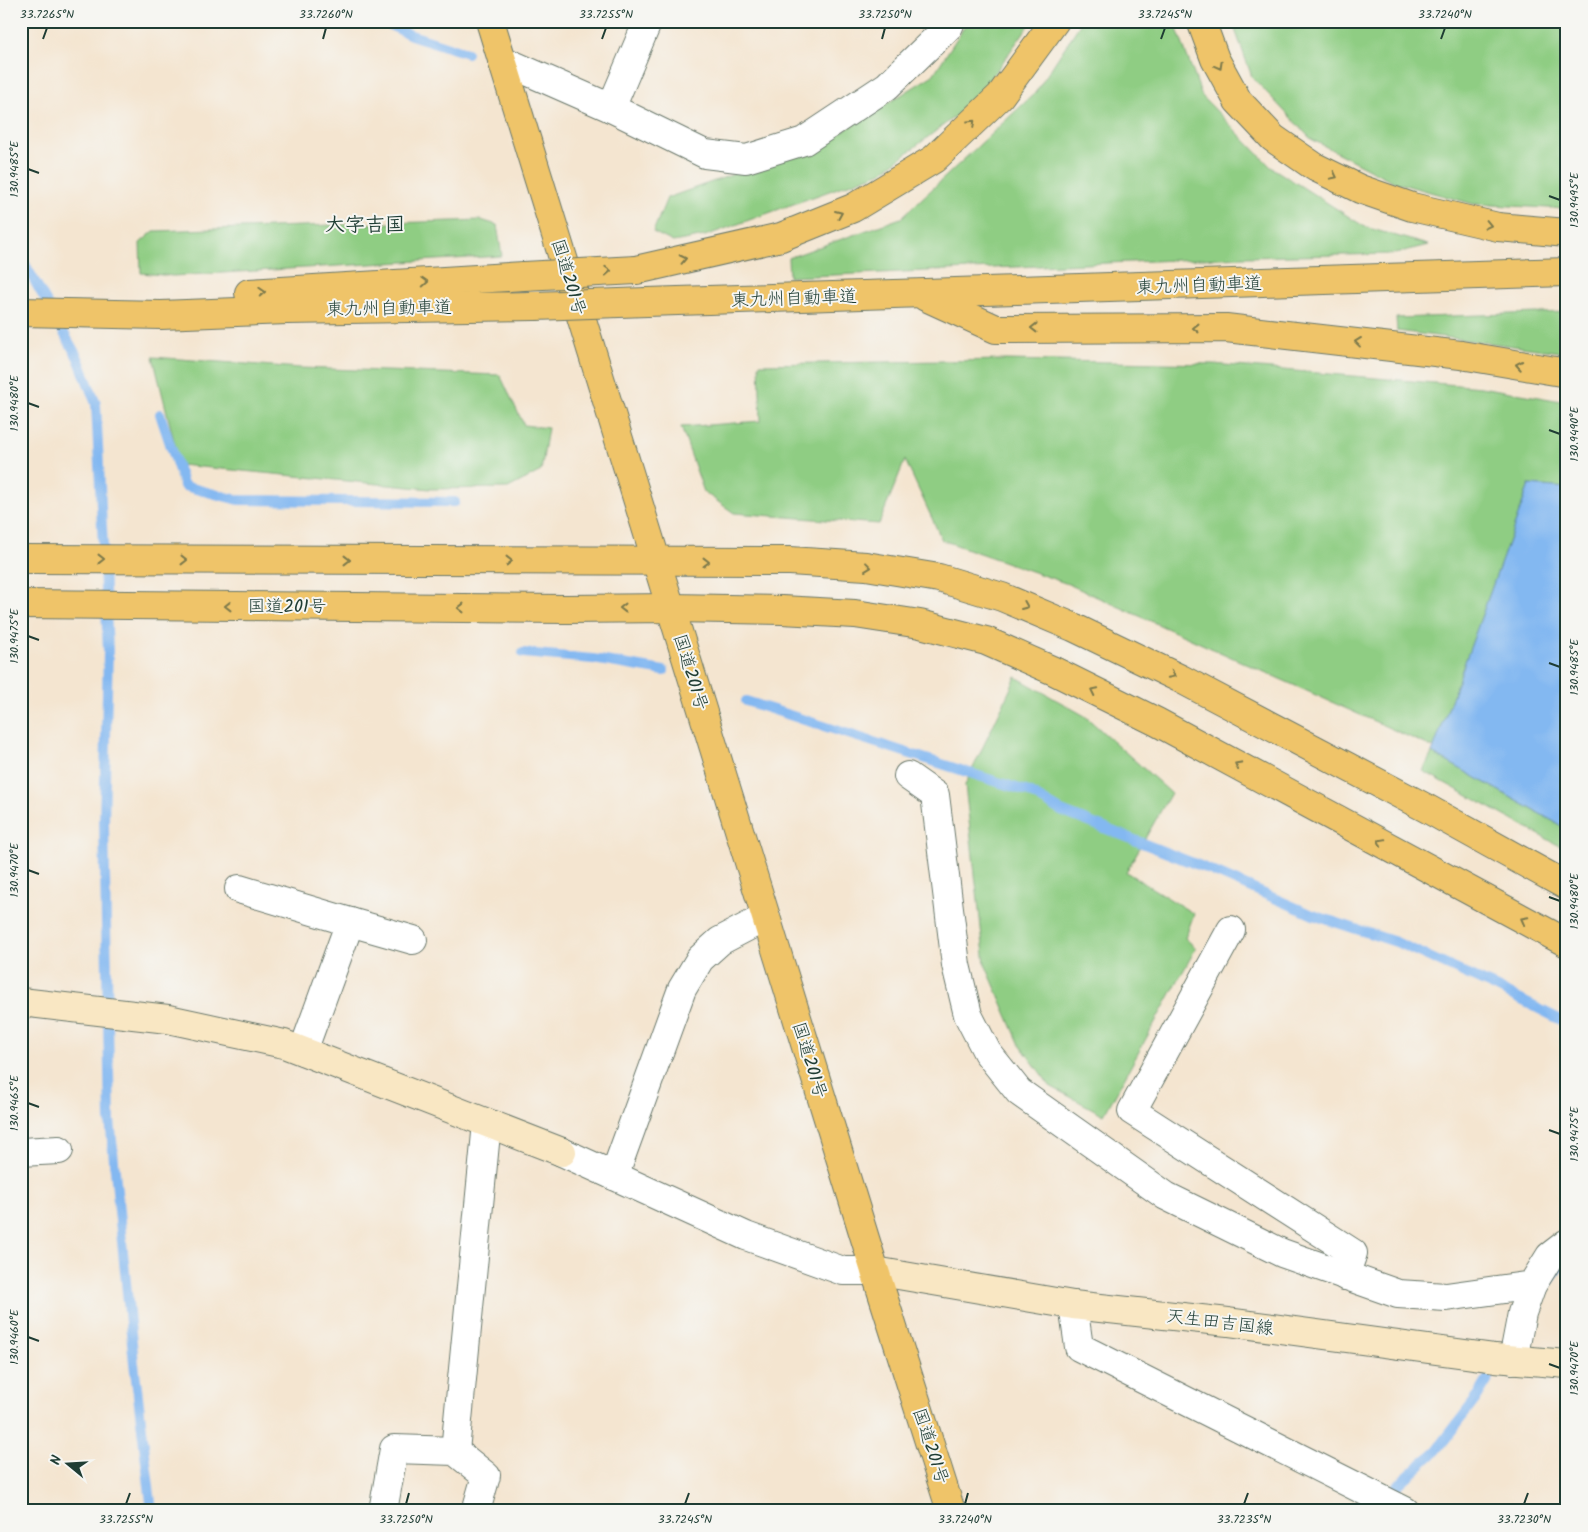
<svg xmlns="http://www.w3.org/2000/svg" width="1588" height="1532" viewBox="0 0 1588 1532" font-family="Kalam,'Klee One',sans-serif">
<rect width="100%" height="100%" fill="#f6f6f2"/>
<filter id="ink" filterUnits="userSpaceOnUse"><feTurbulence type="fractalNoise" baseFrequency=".02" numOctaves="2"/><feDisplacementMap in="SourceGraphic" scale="10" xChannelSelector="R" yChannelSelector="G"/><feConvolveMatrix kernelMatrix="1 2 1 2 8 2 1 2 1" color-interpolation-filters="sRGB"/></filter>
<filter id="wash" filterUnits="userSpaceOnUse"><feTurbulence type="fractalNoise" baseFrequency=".0096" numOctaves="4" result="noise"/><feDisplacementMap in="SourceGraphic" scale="20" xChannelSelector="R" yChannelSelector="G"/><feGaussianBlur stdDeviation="1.12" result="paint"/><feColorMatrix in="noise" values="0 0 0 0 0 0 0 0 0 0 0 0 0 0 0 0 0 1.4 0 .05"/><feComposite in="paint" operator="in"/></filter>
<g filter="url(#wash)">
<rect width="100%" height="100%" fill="#f4e5d0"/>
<g fill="#8fcd83" stroke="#57855c">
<path d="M 968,21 L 1032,21 L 974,102 L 882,172 L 705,236 L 673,242 L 653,232 L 667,198 L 829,140 L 933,75 Z"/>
<path d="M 1082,21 L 1174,21 L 1202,96 L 1271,167 L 1365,227 L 1428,245 L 1392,254 L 1244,257 L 789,277 L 788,258 L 901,218 L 1035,93 Z"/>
<path d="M 1232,21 L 1567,21 L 1567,209 L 1473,204 L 1394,182 L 1311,139 L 1252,77 Z"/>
<path d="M 481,220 L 497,225 L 502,256 L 173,276 L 141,273 L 140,243 L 154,231 Z"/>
<path d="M 1567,312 L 1567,353 L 1397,331 L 1396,318 Z"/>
<path d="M 153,357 L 300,368 L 500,375 L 524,425 L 548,428 L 541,471 L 508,488 L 430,489 L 180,465 Z"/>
<path d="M 1006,360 L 1213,364 L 1481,387 L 1567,402 L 1567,488 L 1529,485 L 1434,748 L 1068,584 L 942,540 L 905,460 L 879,524 L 734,513 L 704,492 L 681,427 L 761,421 L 759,364 Z"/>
<path d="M 1016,677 L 1085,716 L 1171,793 L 1126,872 L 1194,914 L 1185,938 L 1196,948 L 1104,1115 L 1050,1086 L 1020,1045 L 985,964 L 965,785 Z"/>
<path d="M 1432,753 L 1567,829 L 1567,850 L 1423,771 Z"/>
</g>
<path fill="#83b8f1" stroke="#517a92" d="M 1529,485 L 1567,488 L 1567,829 L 1432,753 Z"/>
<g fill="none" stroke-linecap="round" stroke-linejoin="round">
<g stroke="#83b8f1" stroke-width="10">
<path d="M 381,21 L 411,35 L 467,53"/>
<path d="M 21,257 L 78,358 L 96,404 L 108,650 L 104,824 L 110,1120 L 134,1363 L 152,1511"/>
<path d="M 160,414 L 184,486 L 238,500 L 455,502"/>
<path d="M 523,653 L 593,659 L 664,671"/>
<path d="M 746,701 L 1029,792 L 1061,811 L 1203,867 L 1313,915 L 1396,942 L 1495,987 L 1567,1023"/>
<path d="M 1549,1281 L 1567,1258"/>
<path d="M 1374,1511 L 1398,1485 L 1437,1450 L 1476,1399 L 1499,1361"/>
</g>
</g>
</g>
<g filter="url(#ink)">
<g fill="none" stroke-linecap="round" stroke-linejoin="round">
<g stroke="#6a786b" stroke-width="30">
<g id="street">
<path d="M 502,60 L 611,108 L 648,21"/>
<path d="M 611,108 L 705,154 L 746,159 L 804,141 L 887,86 L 949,26 L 951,21"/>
<path d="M 908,776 L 935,795 L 956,965 L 968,1015 L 987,1052 L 1019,1092 L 1166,1196 L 1282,1253 L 1398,1294 L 1446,1297 L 1532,1285"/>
<path d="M 239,889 L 350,922 L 303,1051"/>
<path d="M 350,922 L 413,940"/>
<path d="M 1231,930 L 1132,1111 L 1353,1253 L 1345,1276"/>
<path d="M 21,1152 L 59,1150"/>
<path d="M 562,1152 L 746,1236 L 843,1271 L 875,1271"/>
<path d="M 614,1176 L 682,989 L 700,959 L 720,941 L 766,917"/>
<path d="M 1073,1305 L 1079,1347 L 1405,1511"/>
<path d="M 1513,1360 L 1522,1313 L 1532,1285 L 1550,1256 L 1567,1243"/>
<path d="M 455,1451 L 487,1123"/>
<path d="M 383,1511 L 394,1449 L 455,1451 L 486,1476 L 476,1511"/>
</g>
</g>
<g stroke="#6a786b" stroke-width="30">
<g id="secondary">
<path d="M 21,1002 L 168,1019 L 284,1044 L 562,1152"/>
<path d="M 875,1271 L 1073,1305 L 1228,1322 L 1495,1358 L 1567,1364"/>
</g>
</g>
<g stroke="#6a786b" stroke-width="30">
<g id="highway">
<path d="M 490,21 L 875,1271 L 951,1511"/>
<path d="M 1201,21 L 1215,59 L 1238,101 L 1273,138 L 1315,167 L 1360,189 L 1412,207 L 1498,227 L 1567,233"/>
<path d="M 636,270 L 781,237 L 853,208 L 934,159 L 1000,96 L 1055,21"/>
<path d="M 249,293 L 524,276"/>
<path d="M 926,297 L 996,329 L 1226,328 L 1461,355 L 1567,373"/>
<path d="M 647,302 L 1567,272"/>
<path d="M 21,312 L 161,315 L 287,310 L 535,306"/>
<path d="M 21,559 L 790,561 L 866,566 L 939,578 L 1002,597 L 1073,627 L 1181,679 L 1426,808 L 1567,886"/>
<path d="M 21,604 L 566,609 L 672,608 L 782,610 L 855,614 L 920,624 L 986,641 L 1054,671 L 1157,722 L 1567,943"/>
</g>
</g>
<use href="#street" stroke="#fff" stroke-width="28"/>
<use href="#secondary" stroke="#f9e7c3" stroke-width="28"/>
<use href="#highway" stroke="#efc469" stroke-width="28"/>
<g stroke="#6a786b" stroke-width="30" stroke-linecap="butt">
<g id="highway-bridge">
<path d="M 524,276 L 636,270"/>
<path d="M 535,306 L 647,302"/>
</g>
</g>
<use href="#highway-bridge" stroke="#efc469" stroke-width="28"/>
</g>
<defs><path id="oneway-chevron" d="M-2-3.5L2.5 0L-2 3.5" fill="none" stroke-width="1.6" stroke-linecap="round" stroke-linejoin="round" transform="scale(1.25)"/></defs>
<g stroke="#7d7a4c">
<use href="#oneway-chevron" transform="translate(1219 66) rotate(61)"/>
<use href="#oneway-chevron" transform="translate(972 123) rotate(-44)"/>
<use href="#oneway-chevron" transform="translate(1334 176) rotate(26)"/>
<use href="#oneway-chevron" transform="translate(839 214) rotate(-23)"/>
<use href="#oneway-chevron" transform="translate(1488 225) rotate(13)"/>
<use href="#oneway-chevron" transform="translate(683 259) rotate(-12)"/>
<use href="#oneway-chevron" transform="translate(608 271) rotate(-3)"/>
<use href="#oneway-chevron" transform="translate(425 282) rotate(-3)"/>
<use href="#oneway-chevron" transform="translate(262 292) rotate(-3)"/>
<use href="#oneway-chevron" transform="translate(1034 328) rotate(180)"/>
<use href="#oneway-chevron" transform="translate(1196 328) rotate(180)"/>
<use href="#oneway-chevron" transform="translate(1358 342) rotate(-173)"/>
<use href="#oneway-chevron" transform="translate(1519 365) rotate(-170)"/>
<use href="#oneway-chevron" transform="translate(101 559)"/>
<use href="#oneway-chevron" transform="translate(184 560)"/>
<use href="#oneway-chevron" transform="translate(347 560)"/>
<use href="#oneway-chevron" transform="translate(509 561)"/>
<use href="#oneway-chevron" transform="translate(706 562)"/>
<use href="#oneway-chevron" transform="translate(868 567) rotate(7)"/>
<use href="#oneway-chevron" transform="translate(228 606) rotate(-180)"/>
<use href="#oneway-chevron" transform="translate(1025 606) rotate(23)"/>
<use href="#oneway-chevron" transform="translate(461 608) rotate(-180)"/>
<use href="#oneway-chevron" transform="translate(623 608) rotate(180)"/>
<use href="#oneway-chevron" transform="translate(1172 675) rotate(26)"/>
<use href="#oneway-chevron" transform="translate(1094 691) rotate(-154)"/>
<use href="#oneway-chevron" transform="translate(1238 765) rotate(-152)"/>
<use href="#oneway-chevron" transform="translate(1381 842) rotate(-152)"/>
<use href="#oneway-chevron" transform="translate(1524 920) rotate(-152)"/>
</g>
</g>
<path fill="none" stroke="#1f3d34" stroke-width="2" d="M 43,39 L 47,28M 323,39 L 326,28M 602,39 L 606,28M 882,39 L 885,28M 1161,39 L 1165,28M 1441,39 L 1445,28M 28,169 L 39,173M 1549,196 L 1560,200M 28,403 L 39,407M 1549,430 L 1560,434M 28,636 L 39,640M 1549,663 L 1560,667M 28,870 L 39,874M 1549,897 L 1560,901M 28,1103 L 39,1107M 1549,1130 L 1560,1134M 28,1337 L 39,1341M 1549,1364 L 1560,1368M 126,1504 L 130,1493M 406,1504 L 409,1493M 685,1504 L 689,1493M 965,1504 L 968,1493M 1244,1504 L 1248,1493M 1524,1504 L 1528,1493"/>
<g text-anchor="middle" stroke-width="4" stroke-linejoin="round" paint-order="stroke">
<g font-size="18" fill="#1f3d34" stroke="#f6f6f2">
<text transform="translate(569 277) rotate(73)" y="6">国道201号</text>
<text transform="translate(1199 285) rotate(-2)" y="6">東九州自動車道</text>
<text transform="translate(794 298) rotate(-2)" y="6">東九州自動車道</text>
<text transform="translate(389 308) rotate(-1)" y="6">東九州自動車道</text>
<text x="287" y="612">国道201号</text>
<text transform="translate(691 672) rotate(73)" y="6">国道201号</text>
<text transform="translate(810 1060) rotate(73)" y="6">国道201号</text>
<text transform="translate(1220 1322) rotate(7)" y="6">天生田吉国線</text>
<text transform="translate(931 1446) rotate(72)" y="6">国道201号</text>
</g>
<g font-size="20" font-weight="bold" fill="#1f3d34" stroke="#f6f6f2">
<text x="365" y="231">大字吉国</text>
</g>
</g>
<rect width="1588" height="1532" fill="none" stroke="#f6f6f2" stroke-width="55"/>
<g transform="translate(68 1464) rotate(288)" stroke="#f6f6f2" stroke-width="4" paint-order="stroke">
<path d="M0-4L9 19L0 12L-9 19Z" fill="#1f3d34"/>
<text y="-8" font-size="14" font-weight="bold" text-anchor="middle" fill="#1f3d34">N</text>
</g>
<rect x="28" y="28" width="1532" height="1476" fill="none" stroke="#1f3d34" stroke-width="2"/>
<g font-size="12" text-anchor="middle" fill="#1f3d34">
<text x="47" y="18">33.7265°N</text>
<text x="326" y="18">33.7260°N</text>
<text x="606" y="18">33.7255°N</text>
<text x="885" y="18">33.7250°N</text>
<text x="1165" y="18">33.7245°N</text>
<text x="1445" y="18">33.7240°N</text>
<text transform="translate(14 169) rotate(-90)" y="4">130.9485°E</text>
<text transform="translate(1574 200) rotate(-90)" y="4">130.9495°E</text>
<text transform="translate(14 403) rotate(-90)" y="4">130.9480°E</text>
<text transform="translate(1574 434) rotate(-90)" y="4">130.9490°E</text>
<text transform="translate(14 636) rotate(-90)" y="4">130.9475°E</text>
<text transform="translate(1574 667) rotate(-90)" y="4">130.9485°E</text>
<text transform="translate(14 870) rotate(-90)" y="4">130.9470°E</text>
<text transform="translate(1574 901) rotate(-90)" y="4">130.9480°E</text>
<text transform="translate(14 1103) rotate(-90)" y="4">130.9465°E</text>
<text transform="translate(1574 1134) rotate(-90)" y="4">130.9475°E</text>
<text transform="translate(14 1337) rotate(-90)" y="4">130.9460°E</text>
<text transform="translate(1574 1368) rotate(-90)" y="4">130.9470°E</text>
<text x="126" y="1523">33.7255°N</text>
<text x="406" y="1523">33.7250°N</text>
<text x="685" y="1523">33.7245°N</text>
<text x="965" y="1523">33.7240°N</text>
<text x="1244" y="1523">33.7235°N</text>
<text x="1524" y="1523">33.7230°N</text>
</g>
</svg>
